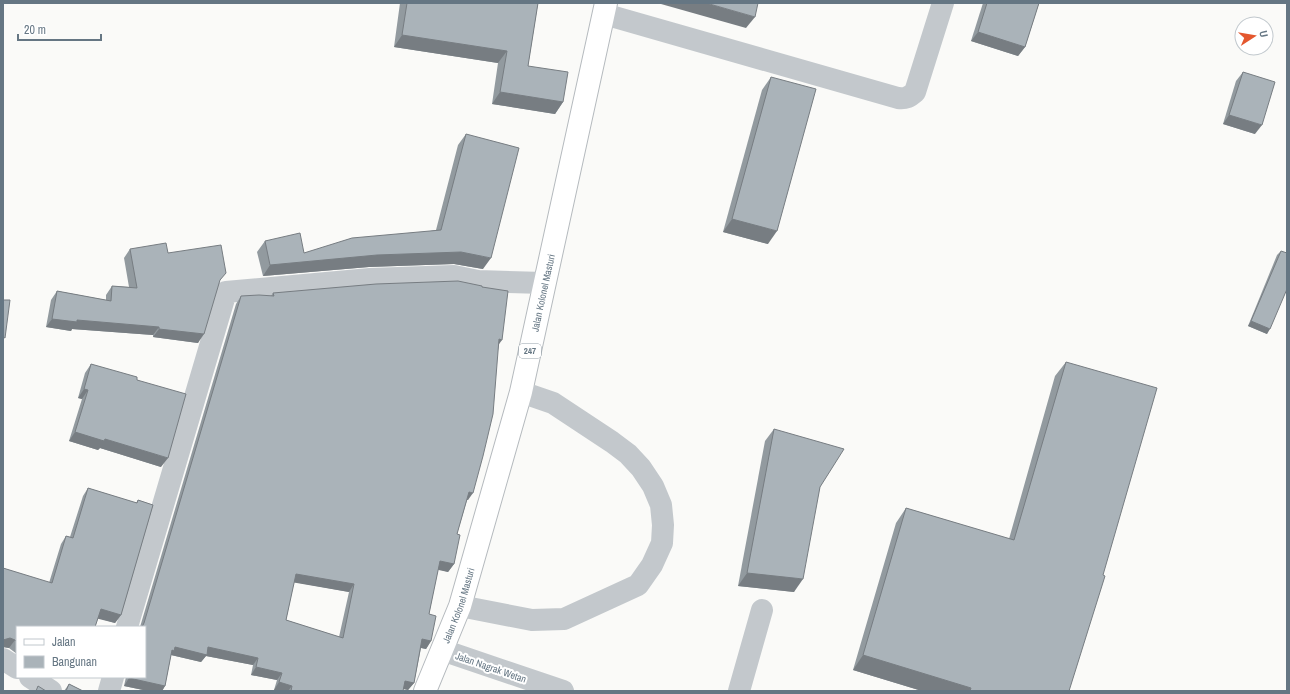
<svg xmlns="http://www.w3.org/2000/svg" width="1290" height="694" viewBox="0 0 1290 694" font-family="'Archivo Narrow',sans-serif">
<rect width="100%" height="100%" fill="#fafaf8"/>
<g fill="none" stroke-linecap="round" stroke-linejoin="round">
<g stroke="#b5babe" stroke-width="24">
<g id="major">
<path id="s1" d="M 425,691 L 460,606 L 521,392 L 606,3"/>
</g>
</g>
<g stroke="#c3c8cc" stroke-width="22">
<path d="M 604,14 L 898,98 C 906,99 909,97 915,92 L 943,3"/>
<path d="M 460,606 L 532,620 L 564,619 L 638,585 L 652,565 L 662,543 L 663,525 L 661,505 L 653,486 L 641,468 L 628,454 L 612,442 L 553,403 L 521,392"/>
<path d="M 127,627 L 226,292 L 370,279 L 454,276 L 478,281 L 544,283"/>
<path d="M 442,650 L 563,691"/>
<path d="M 3,659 L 17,668"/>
<path d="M 30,677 L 51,691"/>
<path d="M 109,691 L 113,677"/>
<path d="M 739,691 L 762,610"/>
</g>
<use href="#major" stroke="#fff" stroke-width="22"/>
</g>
<g fill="#929a9f" fill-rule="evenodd">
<path d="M 400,3 L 538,3 L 528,66 L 563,102 L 555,114 L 492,104 L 498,63 L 394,47 Z"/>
<path d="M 983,3 L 1039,3 L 1025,47 L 1018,56 L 971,41 Z"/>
<path d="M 1243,72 L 1255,134 L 1223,124 L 1236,81 Z"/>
<path d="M 771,77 L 768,244 L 723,232 L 762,90 Z"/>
<path d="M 466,134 L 483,269 L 454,264 L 369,267 L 263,276 L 257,252 L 265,241 L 304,253 L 436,230 L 458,145 Z"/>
<path d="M 130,249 L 168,253 L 219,282 L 198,343 L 153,337 L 153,335 L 72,329 L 71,331 L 46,327 L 51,300 L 57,291 L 106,300 L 106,295 L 112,286 L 129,287 L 124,258 Z"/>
<path d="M 1281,251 L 1267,334 L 1248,326 L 1277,255 Z"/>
<path d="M 482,287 L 499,345 L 468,500 L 467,500 L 457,534 L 454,564 L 448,572 L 438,569 L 429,614 L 431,641 L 426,649 L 421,648 L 414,683 L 408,690 L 403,689 L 403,691 L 278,691 L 274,690 L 277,680 L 251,675 L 253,665 L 206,656 L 201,662 L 171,655 L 165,686 L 162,691 L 148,691 L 124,686 L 126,677 L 145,677 L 145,627 L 140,627 L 236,304 L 241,296 L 271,296 L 273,293 ZM 294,582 L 349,592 L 339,637 L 286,620 Z"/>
<path d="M 1066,362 L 1069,691 L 922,691 L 853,670 L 896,523 L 906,508 L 1009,539 L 1055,376 Z"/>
<path d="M 91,364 L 137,380 L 161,467 L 100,448 L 98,450 L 69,441 L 82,399 L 78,398 L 85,373 Z"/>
<path d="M 774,429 L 820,487 L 794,592 L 738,586 L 765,441 Z"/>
<path d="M 88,488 L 136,503 L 138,500 L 153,505 L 121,615 L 115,623 L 98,618 L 95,627 L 17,627 L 17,654 L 9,648 L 3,647 L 3,568 L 49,583 L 61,544 L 66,536 L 70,537 L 83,496 Z"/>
<path d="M 69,684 L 83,691 L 64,691 Z"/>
</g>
<g fill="#777d82">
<path d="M 661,3 L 706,3 L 755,17 L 746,28 L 661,4 Z"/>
<path d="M 978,32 L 1025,47 L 1018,56 L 971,41 Z"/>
<path d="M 402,35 L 507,51 L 498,63 L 394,47 Z"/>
<path d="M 500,92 L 563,102 L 555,114 L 492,104 Z"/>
<path d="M 1229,115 L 1262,125 L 1255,134 L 1223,124 Z"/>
<path d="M 732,219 L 777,231 L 768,244 L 723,232 Z"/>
<path d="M 461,252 L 491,258 L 483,269 L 454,264 L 369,267 L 263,276 L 270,265 L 377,255 Z"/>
<path d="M 52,319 L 77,320 L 159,327 L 153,335 L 72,329 L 71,331 L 46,327 Z"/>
<path d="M 1251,321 L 1270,329 L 1267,334 L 1248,326 Z"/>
<path d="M 159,329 L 204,334 L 198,343 L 153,337 Z"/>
<path d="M 499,339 L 502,340 L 497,347 Z"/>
<path d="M 84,389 L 88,390 L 82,399 L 78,398 Z"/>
<path d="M 75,432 L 105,439 L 168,458 L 161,467 L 100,448 L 98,450 L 69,441 Z"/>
<path d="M 469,492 L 473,493 L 468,500 L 464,499 Z"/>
<path d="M 440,561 L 454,564 L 448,572 L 434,569 Z"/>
<path d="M 747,573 L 803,579 L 794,592 L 738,586 Z"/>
<path d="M 296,574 L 354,584 L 349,592 L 291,582 Z"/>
<path d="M 101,609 L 121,615 L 115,623 L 95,618 Z"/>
<path d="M 10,638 L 15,640 L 9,648 L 3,647 L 3,640 Z"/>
<path d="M 422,639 L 431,641 L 426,649 L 417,647 Z"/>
<path d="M 175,647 L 208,647 L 258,658 L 253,665 L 206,656 L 201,662 L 171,655 L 172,650 Z"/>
<path d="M 863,655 L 971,688 L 969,691 L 922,691 L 853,670 Z"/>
<path d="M 256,667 L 282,673 L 277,680 L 251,675 Z"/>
<path d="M 129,678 L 165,686 L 162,691 L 148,691 L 124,686 Z"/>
<path d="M 405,681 L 414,683 L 408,690 L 400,688 Z"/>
<path d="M 279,682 L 292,686 L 288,691 L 278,691 L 274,690 Z"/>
</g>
<g fill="#aab3b9" stroke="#777d82" fill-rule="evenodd">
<path d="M 407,3 L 538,3 L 528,66 L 568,72 L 563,102 L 500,92 L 507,51 L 402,35 Z"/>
<path d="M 706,3 L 758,3 L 755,17 Z"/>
<path d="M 987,3 L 1039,3 L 1025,47 L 978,32 Z"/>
<path d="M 1243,72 L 1275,82 L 1262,125 L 1229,115 Z"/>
<path d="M 771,77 L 816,89 L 777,231 L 732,219 Z"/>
<path d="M 466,134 L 519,148 L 491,258 L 461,252 L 377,255 L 270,265 L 265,241 L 300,233 L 304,253 L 352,238 L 441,230 Z"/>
<path d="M 166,243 L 168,253 L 221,245 L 226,273 L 220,280 L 204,334 L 159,329 L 159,327 L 77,320 L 77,322 L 52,319 L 57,291 L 111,301 L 112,286 L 137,288 L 130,249 Z"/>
<path d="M 1281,251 L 1287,253 L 1287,289 L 1270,329 L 1251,321 Z"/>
<path d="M 458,281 L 482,286 L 482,287 L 508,291 L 502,340 L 499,339 L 493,414 L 483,456 L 473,493 L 469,492 L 457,534 L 460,535 L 454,564 L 440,561 L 429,614 L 436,616 L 431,641 L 422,639 L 414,683 L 405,681 L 403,691 L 291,691 L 292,686 L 279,682 L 282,673 L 256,667 L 258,658 L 208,647 L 207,655 L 175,647 L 174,651 L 172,650 L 165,686 L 129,678 L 130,677 L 145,677 L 145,627 L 142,627 L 144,623 L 241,296 L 259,295 L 274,296 L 273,293 L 376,284 ZM 296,574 L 354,584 L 343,638 L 286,620 Z"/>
<path d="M 3,300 L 10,300 L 5,338 L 3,337 Z"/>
<path d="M 1066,362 L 1157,388 L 1103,575 L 1105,576 L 1069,691 L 970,691 L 971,688 L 863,655 L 906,508 L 1014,540 Z"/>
<path d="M 91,364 L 137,377 L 137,380 L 186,394 L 168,458 L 105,439 L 104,441 L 75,432 L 88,390 L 84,389 Z"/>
<path d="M 774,429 L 844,449 L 820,487 L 803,579 L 747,573 Z"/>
<path d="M 88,488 L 137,503 L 138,500 L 153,505 L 121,615 L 101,609 L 95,627 L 17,627 L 17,642 L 15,640 L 10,638 L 3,640 L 3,568 L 52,583 L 66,536 L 73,538 Z"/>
<path d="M 69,684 L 83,691 L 66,691 Z"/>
<path d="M 38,686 L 46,691 L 36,691 Z"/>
</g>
<g text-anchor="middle" stroke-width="4" stroke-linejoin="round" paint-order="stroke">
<rect fill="#fff" stroke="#939fa8" stroke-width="1" x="519" y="344" width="22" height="14" rx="3"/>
<g font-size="9" font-weight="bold" fill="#657683">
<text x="530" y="354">247</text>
</g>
<g font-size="10" fill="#657683" stroke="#fff">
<text dy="4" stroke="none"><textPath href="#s1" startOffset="416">Jalan Kolonel Masturi</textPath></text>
<text dy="4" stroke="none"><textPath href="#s1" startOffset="92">Jalan Kolonel Masturi</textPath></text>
<text transform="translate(491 667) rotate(19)" y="4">Jalan Nagrak Wetan</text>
</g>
</g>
<rect width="1290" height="694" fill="none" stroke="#657683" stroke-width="8"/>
<rect x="16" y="626" width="130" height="52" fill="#ffffff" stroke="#c1c8cd"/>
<rect x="24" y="639" width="20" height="6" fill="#ffffff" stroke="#c1c8cd"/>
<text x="52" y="646" font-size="12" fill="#657683">Jalan</text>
<rect x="24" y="656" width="20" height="12" fill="#aab3b9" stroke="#c1c8cd"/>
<text x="52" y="666" font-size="12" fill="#657683">Bangunan</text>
<g transform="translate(1254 36) rotate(78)"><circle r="19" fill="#ffffff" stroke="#c1c8cd"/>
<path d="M0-3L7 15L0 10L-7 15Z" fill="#e4572e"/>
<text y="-6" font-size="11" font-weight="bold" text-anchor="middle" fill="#657683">U</text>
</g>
<path d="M18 34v6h83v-6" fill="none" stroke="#657683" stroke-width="2"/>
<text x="24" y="34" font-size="12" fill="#657683" stroke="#ffffff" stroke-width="3" paint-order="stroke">20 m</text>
</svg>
